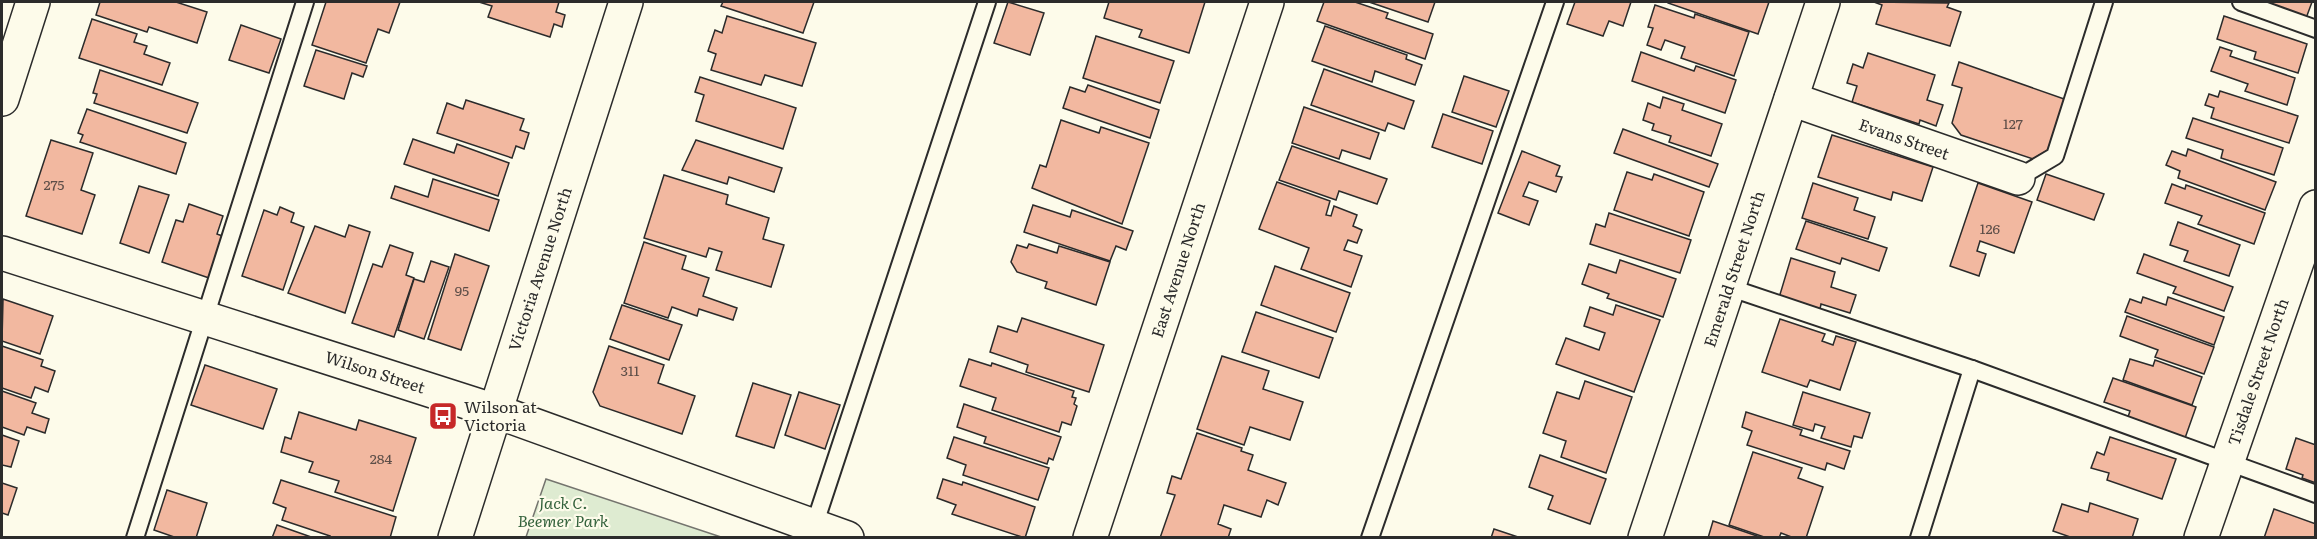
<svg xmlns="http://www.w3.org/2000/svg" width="2317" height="539" viewBox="0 0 2317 539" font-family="Literata,serif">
<rect width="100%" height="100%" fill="#fdfbea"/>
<path fill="#deebd1" stroke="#74746e" stroke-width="1.5" d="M 546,479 L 721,537 L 526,537 Z"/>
<g fill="#f2b8a0" stroke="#2b2b2b" stroke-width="1.5">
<path d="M 100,2 L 176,2 L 207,12 L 197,43 L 149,27 L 147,32 L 96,15 Z"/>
<path d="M 326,2 L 400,2 L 389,33 L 378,29 L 366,63 L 312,45 Z"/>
<path d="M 479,2 L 559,2 L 556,12 L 565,15 L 562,27 L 554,24 L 550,37 L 488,17 L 492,6 Z"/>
<path d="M 723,2 L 814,2 L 803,33 L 721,6 Z"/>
<path d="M 1008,2 L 1044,13 L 1030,55 L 994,43 Z"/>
<path d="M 1109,2 L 1205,2 L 1189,53 L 1139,37 L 1142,30 L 1104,18 Z"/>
<path d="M 1324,2 L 1355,2 L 1388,13 L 1386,18 L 1433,34 L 1425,59 L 1317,21 Z"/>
<path d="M 1369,2 L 1435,2 L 1428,22 Z"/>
<path d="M 1575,2 L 1631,2 L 1623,26 L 1609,21 L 1603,36 L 1567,24 Z"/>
<path d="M 1668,2 L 1769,2 L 1758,34 L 1668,3 Z"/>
<path d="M 1874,2 L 1949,3 L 1947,7 L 1961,12 L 1950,46 L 1876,24 L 1882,5 Z"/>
<path d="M 2251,2 L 2312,2 L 2305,21 Z"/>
<path d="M 1655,5 L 1694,18 L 1695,14 L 1749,32 L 1734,76 L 1681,58 L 1685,47 L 1665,40 L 1661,50 L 1647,45 L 1653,28 L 1648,27 Z"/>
<path d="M 727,16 L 816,43 L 802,86 L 765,75 L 761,85 L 711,70 L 716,54 L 708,51 L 715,30 L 722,33 Z"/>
<path d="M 2224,16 L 2307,44 L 2298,73 L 2254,59 L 2256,52 L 2217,39 Z"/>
<path d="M 92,19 L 137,34 L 134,42 L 147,46 L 144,54 L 170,63 L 162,85 L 79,58 Z"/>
<path d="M 241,25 L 281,39 L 269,73 L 229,60 Z"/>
<path d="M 1325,26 L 1407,55 L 1406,59 L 1422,65 L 1415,85 L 1375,71 L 1372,82 L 1312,61 Z"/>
<path d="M 1096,36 L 1174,61 L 1160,103 L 1083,78 Z"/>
<path d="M 2220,47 L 2232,51 L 2230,56 L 2295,78 L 2287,105 L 2245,91 L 2248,84 L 2211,71 Z"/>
<path d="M 316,50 L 367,66 L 363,77 L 352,73 L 344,99 L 304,86 Z"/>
<path d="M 1641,52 L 1694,71 L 1696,66 L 1736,80 L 1725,113 L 1632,81 Z"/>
<path d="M 1868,53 L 1935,75 L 1927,100 L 1943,105 L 1936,126 L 1920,120 L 1919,124 L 1852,102 L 1857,86 L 1847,83 L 1853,64 L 1863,68 Z"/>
<path d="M 1959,62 L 2067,100 L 2050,149 L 2033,159 L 1961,135 L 1952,123 L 1962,88 L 1952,85 Z"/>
<path d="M 1324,69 L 1414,101 L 1404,129 L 1388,123 L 1385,131 L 1311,105 Z"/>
<path d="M 100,70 L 198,103 L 187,133 L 94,103 L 97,94 L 93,93 Z"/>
<path d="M 1464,76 L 1509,91 L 1496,127 L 1452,112 Z"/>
<path d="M 700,77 L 796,108 L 783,149 L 696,121 L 704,95 L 695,92 Z"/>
<path d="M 1088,85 L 1159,110 L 1150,138 L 1063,108 L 1070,87 L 1085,92 Z"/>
<path d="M 2220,91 L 2298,116 L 2289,143 L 2211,118 L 2214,108 L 2205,105 L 2209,94 L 2218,97 Z"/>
<path d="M 1663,97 L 1684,104 L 1682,110 L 1722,124 L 1711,156 L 1669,142 L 1671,136 L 1652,130 L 1654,124 L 1643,120 L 1648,103 L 1660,108 Z"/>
<path d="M 466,100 L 524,119 L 520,130 L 529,133 L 524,149 L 516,146 L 512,158 L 437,133 L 447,103 L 463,109 Z"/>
<path d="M 1304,107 L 1379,133 L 1370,159 L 1342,150 L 1339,159 L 1292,143 Z"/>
<path d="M 87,109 L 186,143 L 176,174 L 80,142 L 83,135 L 78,133 Z"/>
<path d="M 1443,114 L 1493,131 L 1482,164 L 1432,147 Z"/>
<path d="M 2193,118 L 2283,148 L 2274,175 L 2221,158 L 2223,150 L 2186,138 Z"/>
<path d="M 1061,120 L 1099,133 L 1101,127 L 1149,143 L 1122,224 L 1032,188 L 1040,165 L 1046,167 Z"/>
<path d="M 1623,129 L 1718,164 L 1709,187 L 1614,153 Z"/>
<path d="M 1832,135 L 1933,167 L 1922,201 L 1893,192 L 1891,200 L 1818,177 Z"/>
<path d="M 413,139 L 454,153 L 457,144 L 509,163 L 498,196 L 404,164 Z"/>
<path d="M 51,140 L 93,153 L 81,190 L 95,195 L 82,234 L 26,216 Z"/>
<path d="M 696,140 L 782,168 L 774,192 L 729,177 L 727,184 L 682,170 Z"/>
<path d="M 1292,146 L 1387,179 L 1377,204 L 1339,191 L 1336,200 L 1279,180 Z"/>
<path d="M 2188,149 L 2276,182 L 2265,210 L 2178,178 L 2180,171 L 2166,165 L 2172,151 L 2186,156 Z"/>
<path d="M 1522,151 L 1560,166 L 1556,176 L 1562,177 L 1556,192 L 1529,182 L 1523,196 L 1538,201 L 1529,225 L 1498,213 Z"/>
<path d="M 1627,172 L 1652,180 L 1654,174 L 1704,192 L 1689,236 L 1614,210 Z"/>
<path d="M 2046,174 L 2104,194 L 2094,220 L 2037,200 Z"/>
<path d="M 664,175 L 728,195 L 726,204 L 769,218 L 763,239 L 784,245 L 771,287 L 716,270 L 722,252 L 709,248 L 706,257 L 644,238 Z"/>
<path d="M 433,179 L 499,200 L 489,231 L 391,198 L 395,186 L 428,197 Z"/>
<path d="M 1277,182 L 1330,201 L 1326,215 L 1331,216 L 1334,206 L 1357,215 L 1353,226 L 1362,230 L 1357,243 L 1348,240 L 1344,250 L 1362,256 L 1351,287 L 1301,269 L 1309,248 L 1259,229 Z"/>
<path d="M 1813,183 L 1858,198 L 1854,210 L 1875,217 L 1868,239 L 1802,218 Z"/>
<path d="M 1978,183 L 2032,202 L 2014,253 L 1980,241 L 1977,251 L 1986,254 L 1979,276 L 1950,266 Z"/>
<path d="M 2172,184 L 2185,189 L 2186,185 L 2265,213 L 2254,244 L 2198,224 L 2202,216 L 2165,203 Z"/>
<path d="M 139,186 L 169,195 L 149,253 L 120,243 Z"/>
<path d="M 189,204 L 223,216 L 217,234 L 225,237 L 212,279 L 162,262 L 176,220 L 183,222 Z"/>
<path d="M 1033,205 L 1070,217 L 1072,210 L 1133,231 L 1126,250 L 1116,246 L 1110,261 L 1024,232 Z"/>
<path d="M 280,207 L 294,213 L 291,222 L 304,227 L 283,290 L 242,276 L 264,210 L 277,215 Z"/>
<path d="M 1609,213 L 1691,240 L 1680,273 L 1590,244 L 1596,224 L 1605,227 Z"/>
<path d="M 1806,221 L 1887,248 L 1879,271 L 1842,258 L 1840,264 L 1796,249 Z"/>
<path d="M 2178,222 L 2240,245 L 2229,276 L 2184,261 L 2188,251 L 2170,245 Z"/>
<path d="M 349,225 L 370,232 L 345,313 L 288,293 L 315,226 L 345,237 Z"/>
<path d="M 644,242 L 686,256 L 682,269 L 709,278 L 703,296 L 737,308 L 733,320 L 699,309 L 697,316 L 672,307 L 668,318 L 624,303 Z"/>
<path d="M 1029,244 L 1057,253 L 1059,246 L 1110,262 L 1096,305 L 1045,288 L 1047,282 L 1017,272 L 1011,262 L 1017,245 L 1027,248 Z"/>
<path d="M 390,245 L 413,253 L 406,275 L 414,278 L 394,337 L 352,323 L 373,264 L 382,267 Z"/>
<path d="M 455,254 L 489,266 L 461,350 L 428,339 Z"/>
<path d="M 2144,254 L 2233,287 L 2224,311 L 2173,293 L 2176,287 L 2137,273 Z"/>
<path d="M 1791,258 L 1835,272 L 1831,287 L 1856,295 L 1850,313 L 1821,304 L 1819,314 L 1778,301 Z"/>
<path d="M 1620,260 L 1676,279 L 1663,317 L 1607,298 L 1609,294 L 1582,284 L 1589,264 L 1616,273 Z"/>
<path d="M 431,261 L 449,267 L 424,339 L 398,330 L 414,279 L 424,282 Z"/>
<path d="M 1275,266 L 1350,293 L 1336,332 L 1261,305 Z"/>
<path d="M 2143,297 L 2166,305 L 2168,297 L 2224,317 L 2214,345 L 2125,312 L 2130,299 L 2141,303 Z"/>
<path d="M 3,299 L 53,316 L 40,354 L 2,341 Z"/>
<path d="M 622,305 L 682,325 L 669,360 L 610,339 Z"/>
<path d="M 1616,305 L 1660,320 L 1634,392 L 1556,364 L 1566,338 L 1599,350 L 1605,333 L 1584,326 L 1590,307 L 1613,315 Z"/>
<path d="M 1256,312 L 1333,338 L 1319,378 L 1242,352 Z"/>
<path d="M 2127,316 L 2214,347 L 2204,374 L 2155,357 L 2158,350 L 2120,336 Z"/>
<path d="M 1022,318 L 1104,345 L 1089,392 L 1026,372 L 1028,365 L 990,352 L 998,326 L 1017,332 Z"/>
<path d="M 1780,319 L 1825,334 L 1822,341 L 1833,345 L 1836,336 L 1856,342 L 1840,390 L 1810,380 L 1807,387 L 1762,372 Z"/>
<path d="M 2,346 L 43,360 L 41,366 L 55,371 L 48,392 L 35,387 L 31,398 L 2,388 Z"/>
<path d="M 609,346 L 664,365 L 658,383 L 695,396 L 682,434 L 600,406 L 593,392 Z"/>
<path d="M 1222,356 L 1269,371 L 1263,389 L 1303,402 L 1290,440 L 1250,427 L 1244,445 L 1197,429 Z"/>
<path d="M 969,359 L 991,366 L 992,363 L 1074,391 L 1072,397 L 1076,398 L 1074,404 L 1077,406 L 1071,425 L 1062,422 L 1059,432 L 992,410 L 996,398 L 960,386 Z"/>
<path d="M 2130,359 L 2153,366 L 2155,360 L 2202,377 L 2192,405 L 2123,380 Z"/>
<path d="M 205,365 L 277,389 L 263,429 L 191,405 Z"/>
<path d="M 2113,378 L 2196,407 L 2184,441 L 2127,420 L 2130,411 L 2104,402 Z"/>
<path d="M 1585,381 L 1632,397 L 1606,473 L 1561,457 L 1566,441 L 1543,433 L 1557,392 L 1579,399 Z"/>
<path d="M 753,383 L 791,395 L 774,448 L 736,436 Z"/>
<path d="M 2,391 L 36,403 L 32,413 L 49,419 L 45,433 L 27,427 L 24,435 L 2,427 Z"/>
<path d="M 799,392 L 840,405 L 825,449 L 785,435 Z"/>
<path d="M 1803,392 L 1870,413 L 1862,438 L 1854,436 L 1851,447 L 1821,438 L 1825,427 L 1815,424 L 1813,431 L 1793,425 Z"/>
<path d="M 964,404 L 1061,437 L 1053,460 L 1049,458 L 1047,464 L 984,443 L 986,437 L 957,427 Z"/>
<path d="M 299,412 L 356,430 L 359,420 L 416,438 L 393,511 L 335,492 L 339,481 L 309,472 L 313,462 L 281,452 L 285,437 L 291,439 Z"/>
<path d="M 1746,412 L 1802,430 L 1800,435 L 1850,451 L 1844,469 L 1827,463 L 1825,470 L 1747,445 L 1752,431 L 1742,427 Z"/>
<path d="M 1197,433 L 1242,448 L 1241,451 L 1253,455 L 1248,470 L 1286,483 L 1278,505 L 1267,500 L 1261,517 L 1224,505 L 1218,524 L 1231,529 L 1228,538 L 1160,538 L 1175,495 L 1167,493 L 1172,476 L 1181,479 Z"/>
<path d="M 2,435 L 19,441 L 11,467 L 2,465 Z"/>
<path d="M 954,437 L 1049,468 L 1038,500 L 963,475 L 966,465 L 947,458 Z"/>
<path d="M 2110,437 L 2176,459 L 2162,499 L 2107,480 L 2109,473 L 2091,468 L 2097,452 L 2104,455 Z"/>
<path d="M 2296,438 L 2316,445 L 2316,483 L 2302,478 L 2303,475 L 2286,469 Z"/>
<path d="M 1753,452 L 1802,468 L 1798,478 L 1823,487 L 1806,538 L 1794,538 L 1781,533 L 1779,538 L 1767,538 L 1729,525 Z"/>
<path d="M 1540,455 L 1606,479 L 1590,524 L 1548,509 L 1553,496 L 1529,487 Z"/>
<path d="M 943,479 L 962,485 L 963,482 L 1035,507 L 1025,538 L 952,514 L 956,505 L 937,498 Z"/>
<path d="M 281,480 L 396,517 L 390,538 L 329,538 L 330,536 L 282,520 L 286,508 L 273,503 Z"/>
<path d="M 2,483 L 17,488 L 8,515 L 2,513 Z"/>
<path d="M 167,490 L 207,503 L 196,538 L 177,538 L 154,530 Z"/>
<path d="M 2090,503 L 2138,519 L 2132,538 L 2073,538 L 2053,531 L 2062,504 L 2088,512 Z"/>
<path d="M 2274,509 L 2316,524 L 2316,538 L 2264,538 Z"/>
<path d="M 1713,521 L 1763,538 L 1708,538 Z"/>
<path d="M 277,525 L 314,538 L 272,538 Z"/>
<path d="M 1494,529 L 1521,538 L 1491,538 Z"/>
</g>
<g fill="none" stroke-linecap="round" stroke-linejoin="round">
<g stroke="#2b2b2b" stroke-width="20">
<g id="lane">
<path d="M 2241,2 L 2316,29"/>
<path d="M 2018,178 L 2055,156 L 2104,2"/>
<path d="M 1728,287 L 1972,369 L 2316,494"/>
<path d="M 814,526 L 987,2"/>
<path d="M 135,538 L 305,2"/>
<path d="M 1370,538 L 1555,2"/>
<path d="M 1919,538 L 1972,369"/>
</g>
</g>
<g stroke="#2b2b2b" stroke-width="36">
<g id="street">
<path d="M 2,99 L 33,2"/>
<path d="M 1791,99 L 2018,178"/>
<path d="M 1090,538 L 1267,2"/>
<path d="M 1645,538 L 1823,2"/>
<path d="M 2201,538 L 2316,207"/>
</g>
</g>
<g stroke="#2b2b2b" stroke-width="36">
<g id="secondary">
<path d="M 2,253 L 495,411 L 847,538"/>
<path d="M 455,538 L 626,2"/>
</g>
</g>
<use href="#lane" stroke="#fdfbea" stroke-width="16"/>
<use href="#street" stroke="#fdfbea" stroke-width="33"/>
<use href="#secondary" stroke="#fdfbea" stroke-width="33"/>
</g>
<defs>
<g id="bus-square" transform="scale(1.5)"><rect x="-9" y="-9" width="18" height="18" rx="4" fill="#c62828" stroke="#fdfbea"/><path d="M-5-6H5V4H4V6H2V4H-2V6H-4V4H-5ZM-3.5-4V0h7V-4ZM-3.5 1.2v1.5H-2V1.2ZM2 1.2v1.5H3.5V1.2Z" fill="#fff"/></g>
</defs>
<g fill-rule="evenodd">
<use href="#bus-square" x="443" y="416"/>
</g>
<g text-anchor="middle" stroke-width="4.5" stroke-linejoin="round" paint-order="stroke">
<g font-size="14" fill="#5d4e48">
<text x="2013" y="129">127</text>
<text x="54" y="190">275</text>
<text x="1990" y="234">126</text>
<text x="462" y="296">95</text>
<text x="630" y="376">311</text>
<text x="381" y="464">284</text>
</g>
<g font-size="16" fill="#2b2b2b" stroke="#fdfbea">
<text transform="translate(1904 139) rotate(19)" y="6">Evans Street</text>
<text transform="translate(540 269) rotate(-72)" y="6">Victoria Avenue North</text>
<text transform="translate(1734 269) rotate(-72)" y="6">Emerald Street North</text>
<text transform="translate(1178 270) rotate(-72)" y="6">East Avenue North</text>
<text transform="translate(375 372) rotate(18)" y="6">Wilson Street</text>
<text transform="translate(2258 372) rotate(-71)" y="6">Tisdale Street North</text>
</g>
<g font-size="16" fill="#2b2b2b" stroke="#fdfbea" text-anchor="start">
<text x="464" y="413">Wilson at<tspan x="464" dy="18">Victoria</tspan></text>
</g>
<g font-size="16" font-style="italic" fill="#34623c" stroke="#fdfbea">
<text x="563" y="509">Jack C.<tspan x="563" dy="18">Beemer Park</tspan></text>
</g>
</g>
<rect width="2317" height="539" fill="none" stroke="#2b2b2b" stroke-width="6"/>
</svg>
